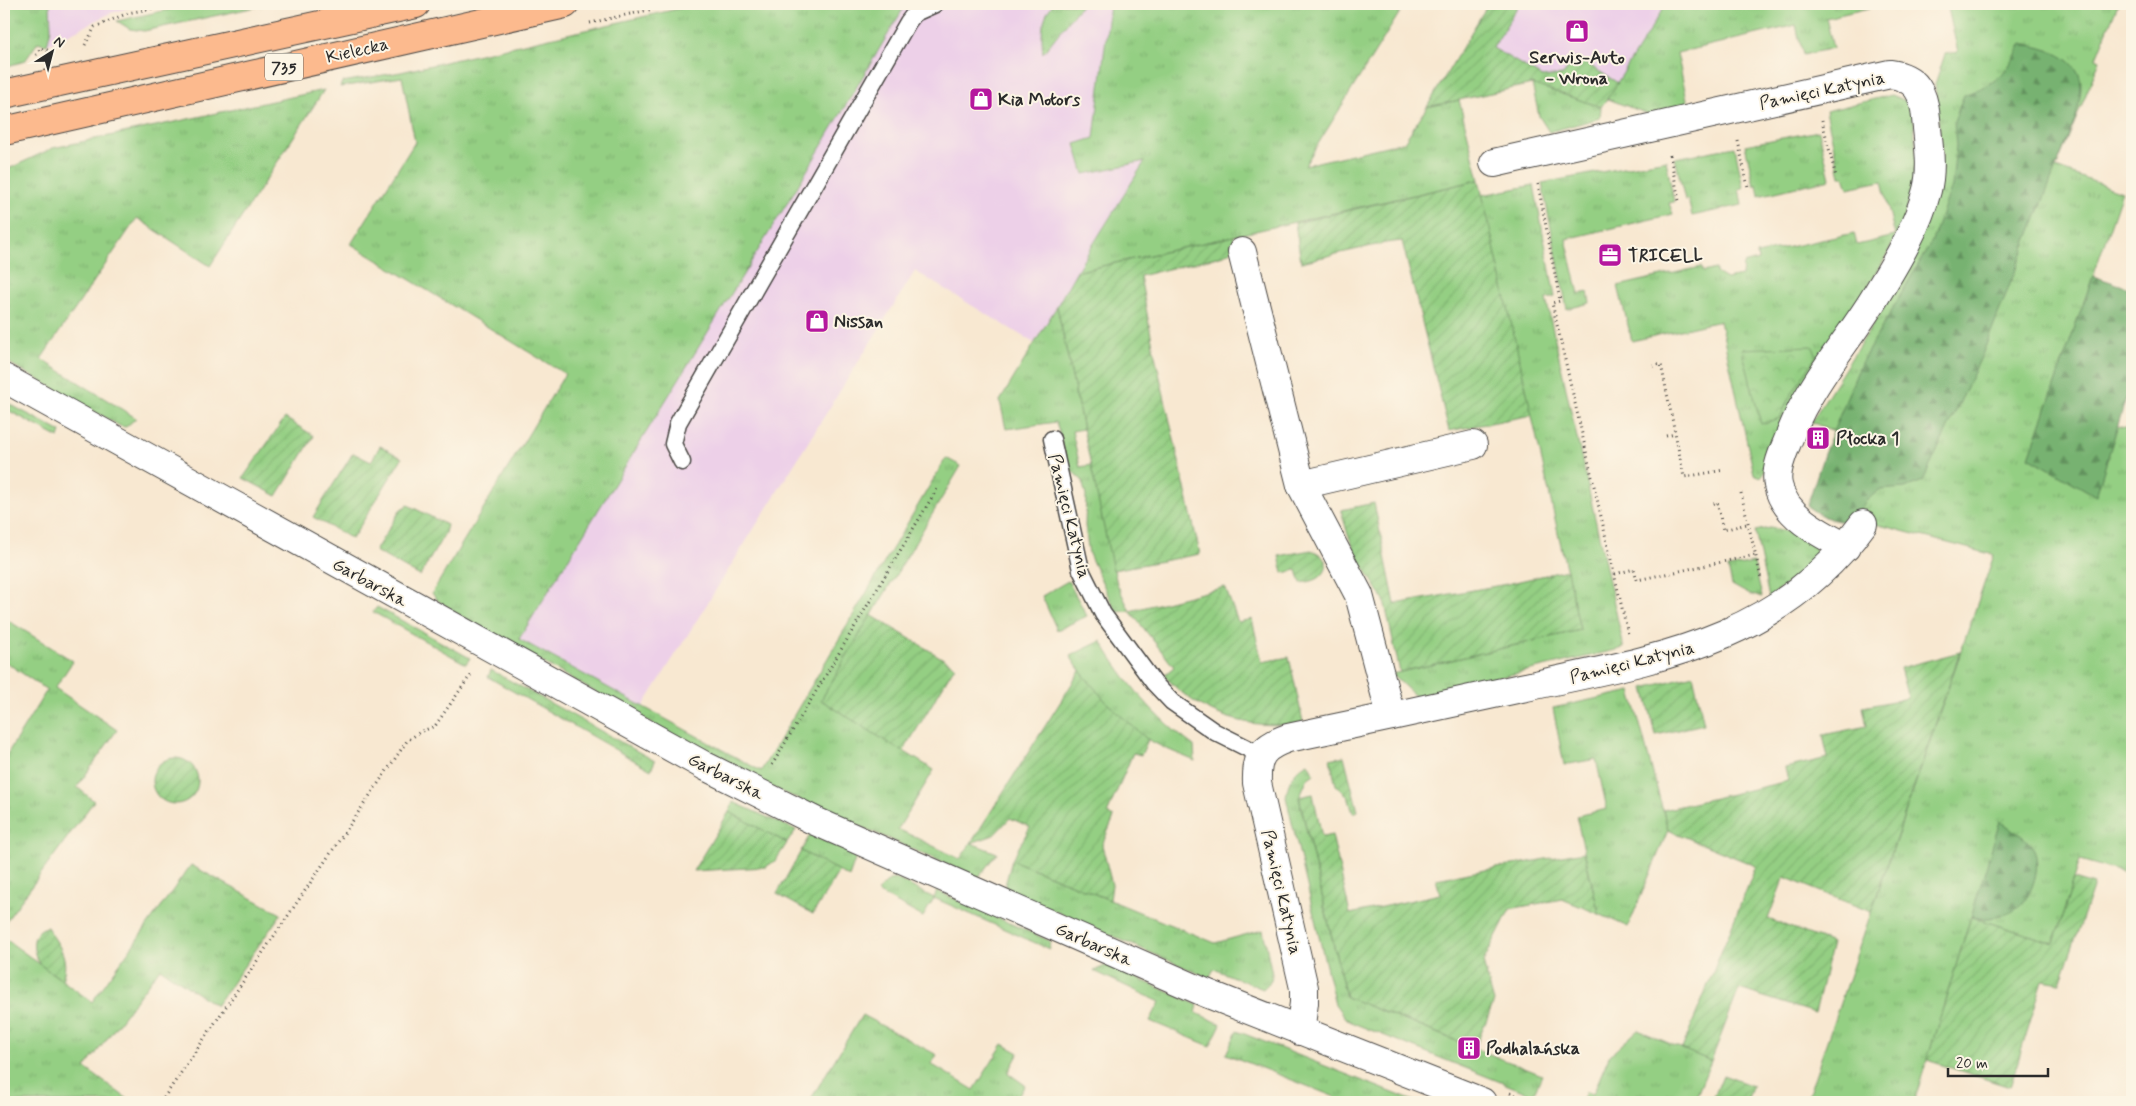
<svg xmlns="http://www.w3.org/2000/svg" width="2136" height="1106" viewBox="0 0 2136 1106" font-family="Mynerve,sans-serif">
<defs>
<pattern id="grass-tufts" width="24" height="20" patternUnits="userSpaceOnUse" patternTransform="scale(1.25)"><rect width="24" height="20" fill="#94cf83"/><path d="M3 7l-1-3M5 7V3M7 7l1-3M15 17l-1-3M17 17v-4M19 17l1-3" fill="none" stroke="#80b271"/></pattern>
<pattern id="forest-firs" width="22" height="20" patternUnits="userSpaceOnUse" patternTransform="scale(1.25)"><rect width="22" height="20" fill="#77b271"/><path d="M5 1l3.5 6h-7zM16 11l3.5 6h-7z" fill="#62915d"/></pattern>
<pattern id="park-crowns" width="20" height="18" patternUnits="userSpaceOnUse" patternTransform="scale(1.25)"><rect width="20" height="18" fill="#94cf83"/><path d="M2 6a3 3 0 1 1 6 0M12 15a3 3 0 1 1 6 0" fill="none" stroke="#80b271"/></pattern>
<pattern id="garden-furrows" width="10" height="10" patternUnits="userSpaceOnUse" patternTransform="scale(1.25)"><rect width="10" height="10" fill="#94cf83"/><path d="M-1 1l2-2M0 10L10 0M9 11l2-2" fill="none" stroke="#80b271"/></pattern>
</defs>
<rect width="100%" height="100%" fill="#fcf5e5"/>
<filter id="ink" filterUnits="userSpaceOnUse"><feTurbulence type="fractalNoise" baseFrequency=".02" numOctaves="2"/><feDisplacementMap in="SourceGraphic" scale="10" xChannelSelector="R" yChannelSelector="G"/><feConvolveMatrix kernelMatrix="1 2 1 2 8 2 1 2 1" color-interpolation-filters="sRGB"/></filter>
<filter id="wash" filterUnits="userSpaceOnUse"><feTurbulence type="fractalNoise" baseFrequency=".0096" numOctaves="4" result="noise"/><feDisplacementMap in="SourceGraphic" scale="20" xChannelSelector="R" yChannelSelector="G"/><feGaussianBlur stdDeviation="1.12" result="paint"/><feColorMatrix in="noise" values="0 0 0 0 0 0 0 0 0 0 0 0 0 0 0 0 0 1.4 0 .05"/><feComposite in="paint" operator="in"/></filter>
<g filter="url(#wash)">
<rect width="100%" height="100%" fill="#f8e8d1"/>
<g fill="#edd0e8">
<path d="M 50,4 L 142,4 L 111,13 L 47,45 L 49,38 Z"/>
<path d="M 906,4 L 1110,4 L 1094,138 L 1075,145 L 1084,174 L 1145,161 L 1034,343 L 915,271 L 642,708 L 519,639 L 802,179 Z"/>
<path d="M 1519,4 L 1666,4 L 1618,83 L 1576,57 L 1563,75 L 1542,77 L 1492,48 Z"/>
</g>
<g fill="url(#grass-tufts)" stroke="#607d57">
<path d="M 4,4 L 50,4 L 51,29 L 47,45 L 38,42 L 25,61 L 4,67 Z"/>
<path d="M 194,4 L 270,4 L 144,31 L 130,29 L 117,21 Z"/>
<path d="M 699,4 L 906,4 L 802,179 L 519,639 L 761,771 L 946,458 L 961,466 L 821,700 L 934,770 L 898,829 L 960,859 L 971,843 L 997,853 L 978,878 L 739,773 L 462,617 L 437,600 L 432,593 L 565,374 L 351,244 L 415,142 L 402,77 L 340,87 L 342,82 L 401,72 Z"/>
<path d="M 1053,4 L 1082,4 L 1043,53 C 1041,35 1041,19 1053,4 Z"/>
<path d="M 1110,4 L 1405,4 L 1305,165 L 1404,142 L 1427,107 L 1459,100 L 1479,180 L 1076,272 L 1145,161 L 1084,174 L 1075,144 L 1094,138 Z"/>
<path d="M 1666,4 L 1886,4 L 1826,18 L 1833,48 L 1803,55 L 1796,25 L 1677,53 L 1689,109 L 1654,116 L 1607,99 Z"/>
<path d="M 1947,4 L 2118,4 L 2096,58 L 2100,60 L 2056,168 L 2122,192 L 2056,384 L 2117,426 L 2132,430 L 2132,875 L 2080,860 L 2054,943 L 1971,917 L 1914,1102 L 1806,1102 L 1994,555 L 1860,520 C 1839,522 1825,519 1807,506 L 1834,431 L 1811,422 L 1892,294 L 1942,156 L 1935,84 L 1945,54 L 1958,52 Z"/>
<path d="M 1532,84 L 1601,107 L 1600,118 L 1549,132 L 1539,116 Z"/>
<path d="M 324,90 L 210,266 L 137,218 L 41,359 L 136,418 L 126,427 L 120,426 L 4,360 L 4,171 L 53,148 Z"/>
<path d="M 1891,95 L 1906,101 C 1915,110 1914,125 1915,137 C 1925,240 1837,318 1793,404 C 1781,427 1772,453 1761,477 L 1754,474 L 1720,321 L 1632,341 L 1618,286 L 1701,267 L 1703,272 L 1716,269 L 1716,273 L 1726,279 L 1742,276 L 1743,264 L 1758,260 L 1757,254 L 1854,233 L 1857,245 L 1895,236 L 1882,181 L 1848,188 L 1844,176 L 1840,176 L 1826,111 Z"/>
<path d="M 1819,131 L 1830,179 L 1759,196 L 1757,185 L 1754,185 L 1745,145 Z"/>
<path d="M 1735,147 L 1743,188 L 1739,189 L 1742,205 L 1692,216 L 1688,199 L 1685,200 L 1675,158 Z"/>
<path d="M 1666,160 L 1674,202 L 1669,203 L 1673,214 L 1566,239 L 1579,294 L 1588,292 L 1590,303 L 1567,309 L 1542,183 Z"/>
<path d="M 1534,185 L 1555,297 L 1546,299 L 1624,648 L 1416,697 L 1392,674 L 1580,630 L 1482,195 Z"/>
<path d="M 1057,306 L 1083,429 L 1072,431 L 1080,467 L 1091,465 L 1117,584 L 1130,611 L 1116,612 L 1089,554 L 1085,526 L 1086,496 L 1082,480 L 1072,471 L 1067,462 L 1056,422 L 1006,429 L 1000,401 Z"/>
<path d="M 4,401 L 61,432 L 59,438 L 4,408 Z"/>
<path d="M 1770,528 L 1796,532 L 1816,546 L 1816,560 L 1769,598 L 1755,531 Z"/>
<path d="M 1754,563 L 1762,597 L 1750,595 L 1732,585 L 1728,568 Z"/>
<path d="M 1068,581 L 1087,616 L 1057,630 L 1042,596 Z"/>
<path d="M 377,607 L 470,658 L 466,664 L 373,612 Z"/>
<path d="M 4,618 L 73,661 L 55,688 L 117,730 L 77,787 L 94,801 L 4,924 L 4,759 L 47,690 L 4,661 Z"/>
<path d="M 1101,641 C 1126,682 1155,718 1194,746 L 1195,761 C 1179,754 1163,748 1149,740 C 1119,724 1088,683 1070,656 Z"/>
<path d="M 491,670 L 655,761 L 651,770 L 488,677 Z"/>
<path d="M 1631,691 L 1668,830 L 1628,927 L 1599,914 L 1576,816 L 1607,809 L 1596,759 L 1564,765 L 1553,708 Z"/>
<path d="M 1308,763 L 1314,774 L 1307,779 L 1299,798 L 1346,997 L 1542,1075 L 1533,1095 L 1353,1023 L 1345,1018 L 1335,1004 L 1286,797 C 1288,781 1294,770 1308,763 Z"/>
<path d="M 733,802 L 796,830 L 787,843 L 729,812 Z"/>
<path d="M 810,835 L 853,853 L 855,860 L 849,877 L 801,851 Z"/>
<path d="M 1012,860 L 1215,943 L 1263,930 L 1272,974 L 1271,981 L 1263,989 L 1214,969 L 1209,978 L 1004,889 Z"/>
<path d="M 191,865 L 281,914 L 216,1006 L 160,968 L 85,1068 L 132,1102 L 4,1102 L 4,938 L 92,1002 Z"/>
<path d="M 897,879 L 934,898 L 937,891 L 1050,941 L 1049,949 L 934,898 L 923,917 L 877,892 L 889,880 Z"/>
<path d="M 1107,965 L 1198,1005 L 1196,1013 L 1221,1024 L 1210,1046 L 1150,1021 L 1160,1002 L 1094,971 Z"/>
<path d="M 862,1015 L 937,1055 L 931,1064 L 974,1090 L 1003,1044 L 1019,1053 L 1008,1073 L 1025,1085 L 1015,1102 L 809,1102 Z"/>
<path d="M 1638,1030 L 1711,1061 L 1694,1102 L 1582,1102 L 1586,1092 L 1593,1094 L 1609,1056 Z"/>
<path d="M 1237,1031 L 1416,1102 L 1333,1102 L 1335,1097 L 1226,1054 Z"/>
</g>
<g fill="url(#forest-firs)" stroke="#516e4e">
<path d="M 2022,43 C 2042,48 2074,54 2080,78 C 2083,90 2078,105 2076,117 L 1982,355 L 1923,481 L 1905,488 L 1879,490 L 1866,501 L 1850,522 C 1833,522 1820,516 1807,506 L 1824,454 L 1861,363 L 1932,241 L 1952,186 L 1956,146 L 1954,121 L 1964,95 C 1997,83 2006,75 2022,43 Z"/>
<path d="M 2093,276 L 2132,289 L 2132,379 L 2096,496 L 2029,457 Z"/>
<path d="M 2000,821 C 2010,828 2024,836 2031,845 C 2043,861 2034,890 2022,904 C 2012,916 1985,921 1971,917 Z"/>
</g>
<path fill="url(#park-crowns)" stroke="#607d57" d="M 1812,346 L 1817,355 L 1789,398 L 1780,418 L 1761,424 L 1742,349 Z"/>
<g fill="url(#garden-furrows)" stroke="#607d57">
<path d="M 1488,4 L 1519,4 L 1493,48 L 1542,77 L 1563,75 L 1576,57 L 1618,83 L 1601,107 L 1532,84 L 1427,107 Z"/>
<path d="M 1479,180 L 1532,415 L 1449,431 L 1402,241 L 1385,243 L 1301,262 L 1295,223 Z"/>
<path d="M 1234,236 L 1232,250 L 1224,255 L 1140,276 L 1154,351 L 1200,554 L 1113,570 L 1057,306 L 1076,272 Z"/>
<path d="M 285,418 L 314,436 L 277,496 L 243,478 Z"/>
<path d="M 380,446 L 402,458 L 352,539 L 313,517 L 353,453 L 371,462 Z"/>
<path d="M 1374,503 L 1395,604 L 1507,584 L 1567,570 L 1580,630 L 1400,672 L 1384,600 L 1358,558 L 1348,535 L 1341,510 Z"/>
<path d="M 408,505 L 447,525 L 445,533 L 420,576 L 375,551 L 401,509 Z"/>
<path d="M 1311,550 C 1324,554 1333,566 1320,577 C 1315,581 1307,582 1301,583 L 1297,570 L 1283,573 L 1279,556 Z"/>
<path d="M 1225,587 L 1238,622 L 1252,619 L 1262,662 L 1289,657 L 1303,722 C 1251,732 1198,715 1164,675 L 1174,667 L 1130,611 Z"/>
<path d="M 871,615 L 955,666 L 903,752 L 821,700 Z"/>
<path d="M 1960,652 L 1871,912 L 1784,877 L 1768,919 L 1832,943 L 1815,1013 L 1739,989 L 1711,1061 L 1682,1049 L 1756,866 L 1668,830 L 1663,810 L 1788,781 L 1785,768 L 1828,758 L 1823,735 L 1867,726 L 1863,707 L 1908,698 L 1900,668 Z"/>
<path d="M 1080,671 L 1108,704 L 1148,740 L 1141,755 L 1133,753 L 1107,814 L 1114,817 L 1102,845 L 1112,885 L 1110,900 L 1012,860 L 1030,827 L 1010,818 L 994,835 L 971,843 Z"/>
<path d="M 1693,675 L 1704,724 L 1656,735 L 1644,688 Z"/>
<path d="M 1344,756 L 1358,811 L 1353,813 L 1348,796 L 1336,785 L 1330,759 Z"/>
<circle cx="175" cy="781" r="23"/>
<path d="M 1313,794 L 1322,837 L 1332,835 L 1350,914 L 1440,894 L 1436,879 L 1584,852 L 1599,914 L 1562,899 L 1510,909 L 1483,962 L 1494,1002 L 1475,1048 L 1346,997 L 1299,797 Z"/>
<path d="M 729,812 L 787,843 L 776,860 L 766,867 L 693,871 Z"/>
<path d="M 801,851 L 839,871 L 813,914 L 777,894 Z"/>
<path d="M 2074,879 L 2094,885 L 2060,983 L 2043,980 L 2010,1087 L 1927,1060 L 1971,917 L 2054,943 Z"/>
<path d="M 47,927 C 59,946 70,957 62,980 C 56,975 48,971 42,966 C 31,954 29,931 47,927 Z"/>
<path d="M 1723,1075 L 1753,1086 L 1746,1102 L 1712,1102 Z"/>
</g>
</g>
<g filter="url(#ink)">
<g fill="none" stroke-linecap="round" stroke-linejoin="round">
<g stroke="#4a4744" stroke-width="19">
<g id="lane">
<path d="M 1052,439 L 1081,570 L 1103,614 L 1154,683 L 1172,702 L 1215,732 L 1261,755"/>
<path d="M 682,462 L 673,444 L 678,423 L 908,22 L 915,13 L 935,4"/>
</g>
</g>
<g stroke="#4a4744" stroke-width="30">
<g id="street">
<path d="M 1494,163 L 1890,74 C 1916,77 1924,93 1926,118 C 1928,142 1933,166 1927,190 C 1918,226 1897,261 1878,292 C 1856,330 1826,364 1805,403 C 1797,416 1792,431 1786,445 C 1781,457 1775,472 1778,485 C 1784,516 1821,534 1846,547"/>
<path d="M 1242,252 L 1301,485 L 1359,595 L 1391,716"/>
<path d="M 4,378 L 705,766 L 815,821 L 1206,993 L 1482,1102"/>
<path d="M 1301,485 L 1473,445"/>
<path d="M 1300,1031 L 1304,1003 L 1304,988 L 1257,783 C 1256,756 1262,747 1288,738 C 1366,722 1443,705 1521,688 C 1655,659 1777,643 1863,524"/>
</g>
</g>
<g stroke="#4a4744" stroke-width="30">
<g id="primary">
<path d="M 4,94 L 416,4"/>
<path d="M 4,131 L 565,4"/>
</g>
</g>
<g stroke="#4a4744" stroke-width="3" stroke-dasharray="1 4" stroke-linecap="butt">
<path d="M 590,23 L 675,4"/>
<path d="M 85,45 L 95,27 L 128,13 L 175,4"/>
<path d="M 36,55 L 40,48 L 50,51"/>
<path d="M 1822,120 L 1836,177"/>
<path d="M 1738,141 L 1748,187"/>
<path d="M 1670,155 L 1679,201"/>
<path d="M 1538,184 L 1560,301 L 1552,303 L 1628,634"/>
<path d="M 1653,366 L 1661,364 L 1684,477 L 1724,470"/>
<path d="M 1666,436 L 1675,434"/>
<path d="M 1741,493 L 1761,578"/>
<path d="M 1714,504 L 1717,502 L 1723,530 L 1747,524"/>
<path d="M 1615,574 L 1634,569 L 1637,580 L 1755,555"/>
<path d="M 772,765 L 937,489"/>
<path d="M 1510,1093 L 1533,1102"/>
<path d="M 161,1102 L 407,741 L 420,732 L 435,726 L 472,673"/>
</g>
<use href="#lane" stroke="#fff" stroke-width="16"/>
<use href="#street" stroke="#fff" stroke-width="28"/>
<use href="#primary" stroke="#fcba8e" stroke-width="28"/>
</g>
</g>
<defs>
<g id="shop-square" transform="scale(1.25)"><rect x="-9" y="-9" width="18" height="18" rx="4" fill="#b5179e" stroke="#fcf5e5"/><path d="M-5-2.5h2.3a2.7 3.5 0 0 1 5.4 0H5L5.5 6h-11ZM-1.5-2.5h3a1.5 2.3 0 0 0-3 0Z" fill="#fff"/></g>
<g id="office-square" transform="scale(1.25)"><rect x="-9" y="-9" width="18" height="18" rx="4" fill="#b5179e" stroke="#fcf5e5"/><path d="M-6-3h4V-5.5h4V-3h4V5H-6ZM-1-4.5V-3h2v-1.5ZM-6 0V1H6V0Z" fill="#fff"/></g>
<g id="building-square" transform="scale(1.25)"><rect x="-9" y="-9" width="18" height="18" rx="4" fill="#b5179e" stroke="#fcf5e5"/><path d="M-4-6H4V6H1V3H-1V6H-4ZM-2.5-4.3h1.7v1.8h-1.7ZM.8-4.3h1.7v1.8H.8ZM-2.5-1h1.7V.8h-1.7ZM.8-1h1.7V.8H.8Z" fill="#fff"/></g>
</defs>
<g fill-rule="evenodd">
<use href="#shop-square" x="1577" y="31"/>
<use href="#shop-square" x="981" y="99"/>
<use href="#office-square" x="1610" y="255"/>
<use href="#shop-square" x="817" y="321"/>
<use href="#building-square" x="1818" y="438"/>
<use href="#building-square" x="1469" y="1048"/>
</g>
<g text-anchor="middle" stroke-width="4" stroke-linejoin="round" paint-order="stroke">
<rect fill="#fcf5e5" stroke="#6a6863" stroke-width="1" x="265" y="53.5" width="38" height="27" rx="4"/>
<g font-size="16" font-weight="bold" fill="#2b2b2b">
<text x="284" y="73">735</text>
</g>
<g font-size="18" fill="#2b2b2b" stroke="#fcf5e5">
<text transform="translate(357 50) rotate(-13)" y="6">Kielecka</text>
<text transform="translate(1822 90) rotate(-12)" y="6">Pamięci Katynia</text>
<text transform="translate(1070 516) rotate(76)" y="6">Pamięci Katynia</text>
<text transform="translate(370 582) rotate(29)" y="6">Garbarska</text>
<text transform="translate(1632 662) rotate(-14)" y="6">Pamięci Katynia</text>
<text transform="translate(726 776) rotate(27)" y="6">Garbarska</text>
<text transform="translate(1282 892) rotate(77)" y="6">Pamięci Katynia</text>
<text transform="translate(1094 944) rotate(24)" y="6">Garbarska</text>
</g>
<g font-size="18" font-weight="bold" fill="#2b2b2b" stroke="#fcf5e5" text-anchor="start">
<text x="1577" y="63" text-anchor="middle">Serwis-Auto<tspan x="1577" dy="21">- Wrona</tspan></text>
<text x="998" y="105">Kia Motors</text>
<text x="1628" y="261">TRICELL</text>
<text x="834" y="327">Nissan</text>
<text x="1836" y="444">Płocka 1</text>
<text x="1486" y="1054">Podhalańska</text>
</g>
</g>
<rect width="2136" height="1106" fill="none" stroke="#fcf5e5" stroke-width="20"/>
<g transform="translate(52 52) rotate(36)" stroke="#fcf5e5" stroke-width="4" paint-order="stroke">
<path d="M0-4L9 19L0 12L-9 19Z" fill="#2b2b2b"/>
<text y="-8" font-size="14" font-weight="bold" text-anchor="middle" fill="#2b2b2b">N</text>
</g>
<path d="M1948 1068v8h100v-8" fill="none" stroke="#2b2b2b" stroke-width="2.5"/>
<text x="1956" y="1068" font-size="15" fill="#2b2b2b" stroke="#fcf5e5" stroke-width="4" paint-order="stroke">20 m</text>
</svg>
